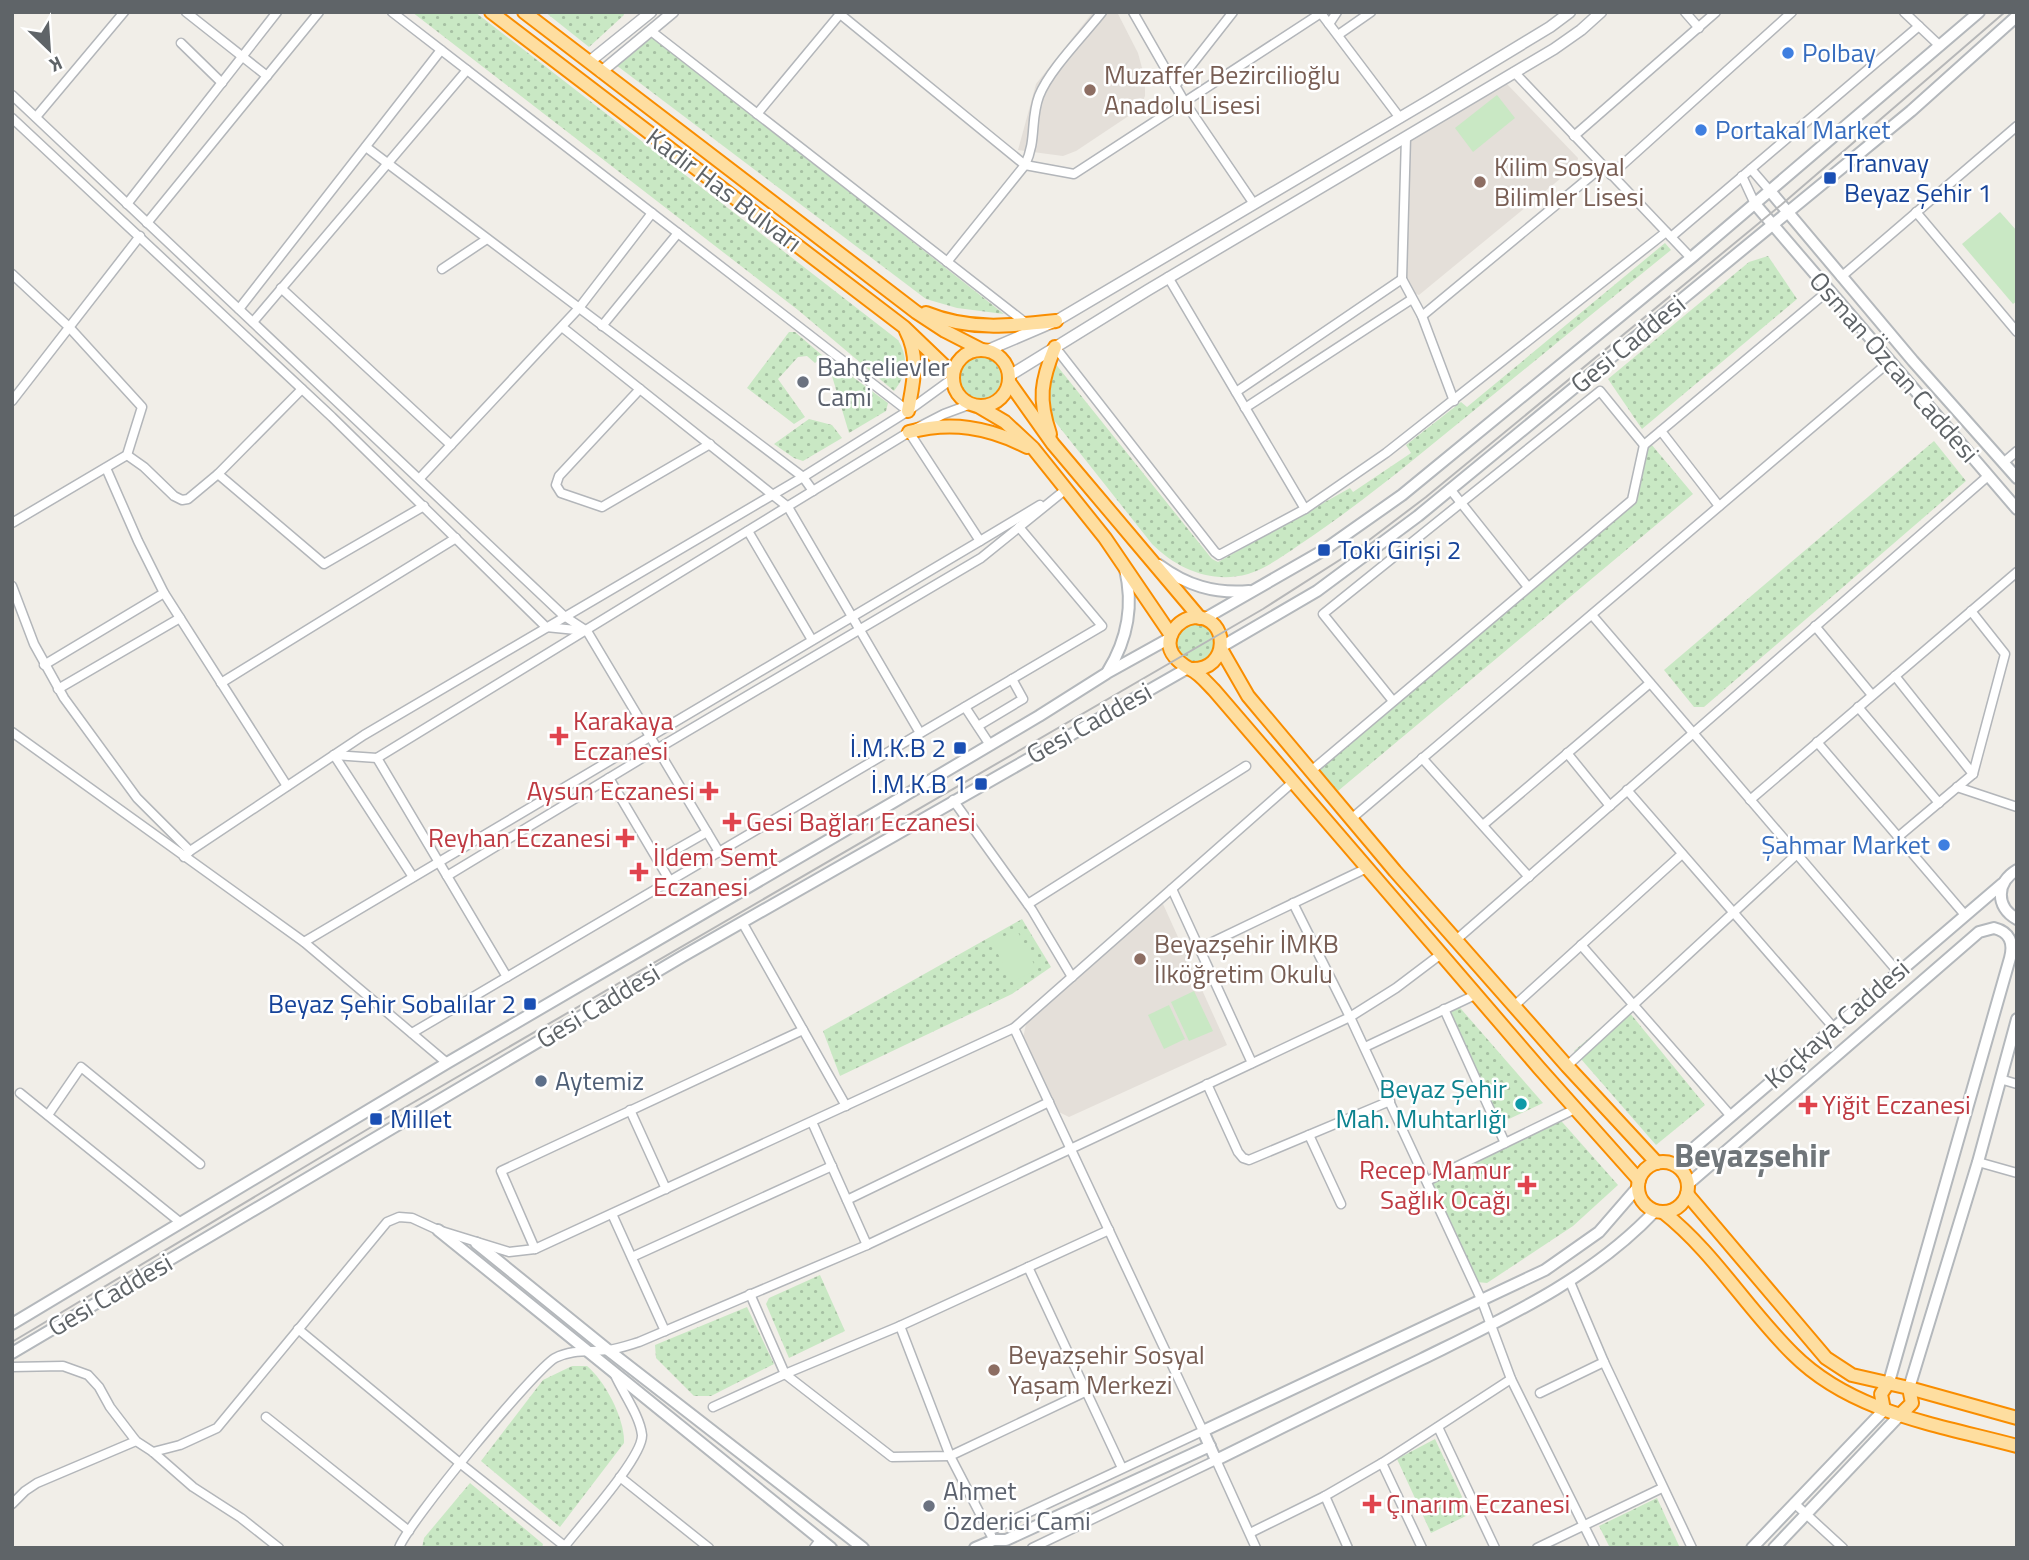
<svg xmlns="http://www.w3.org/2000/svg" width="2029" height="1560" viewBox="0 0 2029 1560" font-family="'Titillium Web',sans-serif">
<defs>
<pattern id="green-dots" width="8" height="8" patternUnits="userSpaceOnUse" patternTransform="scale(1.75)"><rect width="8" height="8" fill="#c9e8c4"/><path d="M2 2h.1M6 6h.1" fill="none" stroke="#a6c0a3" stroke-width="1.8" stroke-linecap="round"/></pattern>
</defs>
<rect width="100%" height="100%" fill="#f1eee8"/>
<g fill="#e4dfd9">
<path d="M 1093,12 L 1117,12 L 1138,53 L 1145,79 L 1145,96 L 1139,109 L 1076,151 L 1063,156 L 1018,150 L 1036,84 Z"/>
<path d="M 1506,83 L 1578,158 L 1577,165 L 1419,295 L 1410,292 L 1402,270 L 1409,139 Z"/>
<path d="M 1155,904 L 1163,904 L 1227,1045 L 1069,1117 L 1059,1112 L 1023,1038 L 1026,1024 L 1031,1014 Z"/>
</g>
<g fill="url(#green-dots)">
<path d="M 412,12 L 475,12 L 898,340 C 909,358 907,375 894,391 L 798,310 Z"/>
<path d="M 545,12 L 623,12 L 624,15 L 589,47 Z"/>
<path d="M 652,36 L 1004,314 L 957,308 L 926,299 L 616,65 Z"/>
<path d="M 1665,243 L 1671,250 C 1581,323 1492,396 1402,469 C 1368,496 1335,521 1299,545 C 1283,556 1267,568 1248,574 C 1212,584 1177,569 1152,544 L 1053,419 C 1044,399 1049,382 1054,362 L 1212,559 L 1218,562 L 1350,488 L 1353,492 L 1411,453 L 1406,445 L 1461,402 L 1467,407 Z"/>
<path d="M 1768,256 L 1797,299 L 1642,429 L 1608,379 L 1749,262 Z"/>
<path d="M 789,332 L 795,332 L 823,356 L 815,363 L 807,356 L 798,357 L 778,379 L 805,417 L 794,424 L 747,388 Z"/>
<circle cx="980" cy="378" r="21"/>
<path d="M 831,361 L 888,403 L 886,411 L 849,433 L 829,366 Z"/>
<path d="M 809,419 L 832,425 L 842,438 L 803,461 L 794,458 L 774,444 Z"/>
<path d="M 1646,438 L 1693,494 L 1338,791 L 1314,764 L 1631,498 Z"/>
<path d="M 1934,441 L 1966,481 L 1704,707 L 1694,707 L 1664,670 Z"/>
<circle cx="1195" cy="643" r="19"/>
<path d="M 1022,919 L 1051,967 L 1012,994 L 840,1076 L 823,1031 Z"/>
<path d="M 1455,1002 L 1543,1103 L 1494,1126 L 1440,1008 Z"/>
<path d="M 1625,1007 L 1705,1105 L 1656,1145 L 1574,1051 Z"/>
<path d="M 1555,1114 L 1618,1185 L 1573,1226 L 1487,1283 L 1477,1282 L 1428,1175 Z"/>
<path d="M 820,1275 L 845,1331 L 789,1358 L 766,1304 L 769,1298 Z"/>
<path d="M 747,1307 L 774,1364 L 711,1396 L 694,1396 L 656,1358 L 655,1345 Z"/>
<path d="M 572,1366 L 587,1366 C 605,1381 625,1419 624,1443 L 560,1527 L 481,1461 L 543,1380 Z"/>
<path d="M 1435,1439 L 1470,1514 L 1431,1533 L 1397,1459 Z"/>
<path d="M 470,1483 L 543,1544 L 542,1548 L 422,1548 L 424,1538 Z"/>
<path d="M 1657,1498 L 1680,1548 L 1610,1548 L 1599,1526 Z"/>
</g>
<g fill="#c9e8c4">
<path d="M 1497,95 L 1515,118 L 1473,152 L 1455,128 Z"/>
<path d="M 2000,212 L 2017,231 L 2017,301 L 2013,304 L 1962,244 Z"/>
<path d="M 1017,930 L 1037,970 L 1012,982 L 992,942 Z"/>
<path d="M 1194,991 L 1213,1031 L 1189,1041 L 1171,1002 Z"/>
<path d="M 1169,1005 L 1185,1039 L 1164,1049 L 1148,1015 Z"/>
</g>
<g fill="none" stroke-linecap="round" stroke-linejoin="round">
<g stroke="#b3b6ba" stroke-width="11">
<g id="minor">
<path d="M 186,12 L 267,76"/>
<path d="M 392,12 L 908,411"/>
<path d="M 842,12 L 840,14 L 1025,165 L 1074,174 L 1321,13"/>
<path d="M 1133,12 L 1184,101 L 1254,204"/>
<path d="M 1320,12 L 1400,118"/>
<path d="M 1685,12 L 1699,28"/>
<path d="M 1904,12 L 1940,46"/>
<path d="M 1329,24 L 1337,12"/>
<path d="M 651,31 L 1027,324"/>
<path d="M 1338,35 L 1371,12"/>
<path d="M 181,43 L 222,83"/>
<path d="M 1514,72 L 1691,258"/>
<path d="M 1175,86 L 1233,12"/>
<path d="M 12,95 L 564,616 L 587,631 L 719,852"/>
<path d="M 757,114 L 840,14"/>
<path d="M 36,117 L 124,12"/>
<path d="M 12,118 L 332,417 L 546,627 L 586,631"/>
<path d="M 1574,136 L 1716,12"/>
<path d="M 1406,137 L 1402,279 L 1422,316 L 1454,401"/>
<path d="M 366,147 L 803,477 L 813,491"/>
<path d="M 1751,169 L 1770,191"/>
<path d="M 1611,175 L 1792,12"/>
<path d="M 1742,176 L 1755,204"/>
<path d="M 127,204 L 277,12"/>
<path d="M 1916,212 L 2017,332"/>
<path d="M 147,223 L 319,12"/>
<path d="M 1671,237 L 1919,26"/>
<path d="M 947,262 L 1025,165 C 1037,140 1030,120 1039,96 C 1049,70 1084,35 1102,12"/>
<path d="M 442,269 L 487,239"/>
<path d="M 12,274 L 69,327 L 142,407 L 127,455 L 12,523"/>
<path d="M 1168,277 L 1305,509"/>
<path d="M 1841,277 L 2017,126"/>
<path d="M 281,288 L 451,445"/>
<path d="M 239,309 L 441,50"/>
<path d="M 1422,316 L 1603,166"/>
<path d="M 253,322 L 467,70"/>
<path d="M 602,326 L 678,233"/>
<path d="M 562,327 L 788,507 L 920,733"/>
<path d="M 1055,347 L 1215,552 L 1219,555 L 1305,509 L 1386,453 L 1666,232"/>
<path d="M 640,389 L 559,476 L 556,485 L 561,493 L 602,507 L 710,444"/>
<path d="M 1236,392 L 1402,279"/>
<path d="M 12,401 L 140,236"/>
<path d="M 1245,408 L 1412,299"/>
<path d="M 1661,431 L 1719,506"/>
<path d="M 127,455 L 144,467 L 174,496 L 182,500 L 188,499 L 218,474 L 302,389"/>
<path d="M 2003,463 L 2017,451"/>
<path d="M 106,468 L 138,541 L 164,593 L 287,786"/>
<path d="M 218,474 L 324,564 L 424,506"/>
<path d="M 420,478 L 579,308 L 652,213"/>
<path d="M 1450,489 L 1528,587"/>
<path d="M 748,531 L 812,640"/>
<path d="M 980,541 L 1040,505"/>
<path d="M 12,586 L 34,644 L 64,698 L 137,798 L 190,851"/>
<path d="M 1971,611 L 2005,654 L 1973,774"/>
<path d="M 1592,615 L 1898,972"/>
<path d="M 1815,626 L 1872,695"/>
<path d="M 44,665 L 164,593"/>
<path d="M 1895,676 L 1973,774 L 1898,837"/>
<path d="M 221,683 L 456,538"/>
<path d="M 58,689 L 180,618"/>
<path d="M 1393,701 L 1323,614 L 1600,391 L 1644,445"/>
<path d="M 965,707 L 990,745"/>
<path d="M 1858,707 L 1939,803"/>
<path d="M 978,726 L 1023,699 L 1012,679"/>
<path d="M 12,732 L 304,942 L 447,1063"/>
<path d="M 1817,742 L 1965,915"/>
<path d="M 1567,753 L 1610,806"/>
<path d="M 334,755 L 377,758 L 909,432 L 944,414 L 971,404"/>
<path d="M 334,755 L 413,877"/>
<path d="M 377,758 L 507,977"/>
<path d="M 1422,758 L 1529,877"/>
<path d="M 1311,771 L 1632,500 L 1644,445 L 1828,291"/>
<path d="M 609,778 L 670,881"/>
<path d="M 1957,787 L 2017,807"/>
<path d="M 1627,790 L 1833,1027"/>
<path d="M 953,800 L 1032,910 L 1072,977"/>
<path d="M 1750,800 L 2017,572"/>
<path d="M 1351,819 L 1889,362"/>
<path d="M 1483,825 L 1650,683"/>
<path d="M 184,857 L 190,851 L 364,735 L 803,477 L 908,411 L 952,379"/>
<path d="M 658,860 L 707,832"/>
<path d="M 447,876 L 657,749 L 981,558 L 1065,490"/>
<path d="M 1172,889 L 1252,1063"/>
<path d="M 1293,903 L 1350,1017 L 1482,1301 L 1511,1379 L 1595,1548"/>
<path d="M 1028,904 L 1246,766"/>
<path d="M 742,922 L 846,1106"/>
<path d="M 1456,940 L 1988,476"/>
<path d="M 304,942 L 980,541 L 909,432"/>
<path d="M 1581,945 L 1730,1115"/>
<path d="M 1200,948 L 1367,868"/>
<path d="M 1514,1006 L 1682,854"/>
<path d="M 1444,1009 L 1505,1143"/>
<path d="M 412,1033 L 1102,626 L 1019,527"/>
<path d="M 1365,1047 L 1475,995"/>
<path d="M 1567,1066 L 1797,854"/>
<path d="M 2000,1079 L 2017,1084"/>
<path d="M 1207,1084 L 1238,1152 L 1243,1158 L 1249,1160 L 1390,1101"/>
<path d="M 20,1093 L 181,1223"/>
<path d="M 630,1110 L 666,1189"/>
<path d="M 48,1115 L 81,1067 L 200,1164"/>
<path d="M 812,1122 L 867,1245"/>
<path d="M 1309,1135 L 1341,1204"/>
<path d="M 1978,1162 L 2017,1173"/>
<path d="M 1427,1181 L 1575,1109"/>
<path d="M 847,1200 L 1049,1102"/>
<path d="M 612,1214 L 665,1331"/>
<path d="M 535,1249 L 501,1171 L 803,1030"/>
<path d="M 632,1257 L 832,1166"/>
<path d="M 1028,1267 L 1122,1468"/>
<path d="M 1570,1282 L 1604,1362 L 1692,1548"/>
<path d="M 750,1294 L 785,1374 L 892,1457 L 950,1456 L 1085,1392"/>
<path d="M 900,1326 L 950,1456 L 991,1535"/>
<path d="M 298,1329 L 461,1464 L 567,1548"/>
<path d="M 12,1367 L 63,1366 L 88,1375 L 99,1387 L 110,1407 L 136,1441 L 153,1452 L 193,1487 L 241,1518 L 279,1548"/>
<path d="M 1540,1393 L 1604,1362"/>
<path d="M 713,1407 L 785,1374 L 900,1326 L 1109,1230"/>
<path d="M 266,1417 L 409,1531"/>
<path d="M 1438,1427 L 1495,1548"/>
<path d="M 153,1452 L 180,1445 L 217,1428 L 387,1222 L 399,1217 L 412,1218 L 438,1230 L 509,1252 L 535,1249 L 1014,1028 L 1293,782"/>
<path d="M 1382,1463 L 1422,1548"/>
<path d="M 620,1477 L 709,1548"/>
<path d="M 1325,1496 L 1348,1548"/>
<path d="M 1794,1503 L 1843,1548"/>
<path d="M 12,1504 L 25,1491 L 37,1483 L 136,1441"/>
<path d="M 989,1531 L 1203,1431 L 1014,1028"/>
<path d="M 1250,1533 L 1325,1496 L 1382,1463 L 1511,1379"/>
<path d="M 565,1546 C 581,1525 643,1457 642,1435 C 640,1416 623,1393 615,1375"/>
<path d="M 399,1548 C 406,1525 534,1370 555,1358 C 572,1349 590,1352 608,1350 C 618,1349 629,1345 639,1342 L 867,1245 L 1350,1017 L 1396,988 L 1441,954"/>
<path d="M 814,1548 L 821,1539"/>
<path d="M 1032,1548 L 1216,1460 L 1256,1548"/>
<path d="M 1537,1548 L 1662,1488"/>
</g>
</g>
<g stroke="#b3b6ba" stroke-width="13">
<g id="tertiary">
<path d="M 589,62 L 651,12"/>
<path d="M 601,72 L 673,12"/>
<path d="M 988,350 L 1056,321 L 1428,101 L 1550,27 L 1570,12"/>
<path d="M 1009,376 L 1148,290 L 1554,49 L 1581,30 L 1601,12"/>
</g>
</g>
<g stroke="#b4b8bc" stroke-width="14">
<g id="secondary">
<path d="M 1770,191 L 1913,361 L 2017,478"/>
<path d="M 1755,204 L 2017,509"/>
<path d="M 1159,565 C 1186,585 1214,594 1249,591"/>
<path d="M 1204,619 L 1324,550 L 1402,495 L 1691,258 L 1979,12"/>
<path d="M 1221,647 L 1317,591 L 1418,516 L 1911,111 L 2017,16"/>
<path d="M 1108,671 C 1127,640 1134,606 1125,569"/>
<path d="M 2017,870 C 1996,882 1995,907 2017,919"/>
<path d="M 1674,1165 L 2002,884"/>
<path d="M 1687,1185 L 1979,932 L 1994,928 C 2010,932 2014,943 2010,958 L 1889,1382"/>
<path d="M 1638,1187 L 1599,1232 L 1545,1270 L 1203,1431 L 1216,1460 C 1285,1426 1353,1392 1422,1359 C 1505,1318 1591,1279 1655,1211"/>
<path d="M 438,1230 L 831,1548"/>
<path d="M 476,1243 L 608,1350 L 863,1548"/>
<path d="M 12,1324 L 447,1063 L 892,803 L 1039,716 L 1107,673 L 1170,638"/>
<path d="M 12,1353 L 683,956 L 1188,668"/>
<path d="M 1909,1388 L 1978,1162 L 2017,1019"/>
<path d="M 975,1548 L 994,1540 L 1006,1540 L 1210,1446"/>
<path d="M 1752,1548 L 1884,1410"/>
<path d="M 1774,1548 L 1900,1415"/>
</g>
</g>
<g stroke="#f98d00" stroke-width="16">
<g id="trunk">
<path d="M 491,12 L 904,327 L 953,374"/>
<path d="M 524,12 L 916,312 L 945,331 L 982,350"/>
<path d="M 926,313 C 970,331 1011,326 1056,321"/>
<path d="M 906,331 C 920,357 913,383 908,411"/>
<circle cx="981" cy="378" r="28"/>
<path d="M 1009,382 L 1053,444 L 1200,618"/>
<path d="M 978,406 L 1005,422 L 1033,448 L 1105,538 L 1171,635"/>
<path d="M 909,432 C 951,421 988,427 1027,447"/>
<path d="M 1050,434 C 1038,399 1041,381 1055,347"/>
<path d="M 1221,649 L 1248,696 L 1395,871 L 1567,1066 L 1657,1163"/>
<path d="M 1191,669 C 1230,671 1230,617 1195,617 C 1186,618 1178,623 1173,631 C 1163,649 1176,661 1190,669 C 1199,673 1207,683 1214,690 L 1540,1069 L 1639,1180"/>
<circle cx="1663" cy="1187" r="25"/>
<path d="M 1687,1194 L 1826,1358 L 1852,1375 L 1909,1388 L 1912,1403 L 1900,1415"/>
<path d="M 1663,1212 C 1714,1252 1747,1309 1793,1354 C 1852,1413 1939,1425 2017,1446"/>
<path d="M 1909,1388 L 2017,1418"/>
<path d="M 1884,1410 L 1881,1394 L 1889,1382"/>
</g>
</g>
<use href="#minor" stroke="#fff" stroke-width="8"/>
<use href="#tertiary" stroke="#fff" stroke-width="10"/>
<use href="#secondary" stroke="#fff" stroke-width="10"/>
<use href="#trunk" stroke="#fedea0" stroke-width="12"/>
<path stroke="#b6b7b8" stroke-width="2" d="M 12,1342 L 378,1123 L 1263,609 L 1360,547 L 1426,497 L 1781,205 L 2005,12"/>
</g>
<g fill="#3f7fe0" stroke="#fff" stroke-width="2.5">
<circle cx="1788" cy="53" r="7"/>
<circle cx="1701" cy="130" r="7"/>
<circle cx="1944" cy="845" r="7"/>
</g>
<g fill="#8d6e63" stroke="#fff" stroke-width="2.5">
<circle cx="1090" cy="90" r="7"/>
<circle cx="1480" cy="182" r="7"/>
<circle cx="1140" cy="959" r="7"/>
<circle cx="994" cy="1370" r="7"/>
</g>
<g fill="#1a4fb4" stroke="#fff" stroke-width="2.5">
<rect x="1823" y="171" width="14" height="14" rx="3.5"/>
<rect x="1317" y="543" width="14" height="14" rx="3.5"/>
<rect x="953" y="741" width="14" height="14" rx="3.5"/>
<rect x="974" y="777" width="14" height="14" rx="3.5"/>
<rect x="523" y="997" width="14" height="14" rx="3.5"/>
<rect x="369" y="1112" width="14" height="14" rx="3.5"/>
</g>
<g fill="#6b7280" stroke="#fff" stroke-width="2.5">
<circle cx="803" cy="382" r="7"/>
<circle cx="929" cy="1506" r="7"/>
</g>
<g fill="#e0444e" stroke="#fff" stroke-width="2.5">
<path d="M555.5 725.5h7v7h7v7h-7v7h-7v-7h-7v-7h7z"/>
<path d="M705.5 780.5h7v7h7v7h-7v7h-7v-7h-7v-7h7z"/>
<path d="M728.5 811.5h7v7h7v7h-7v7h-7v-7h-7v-7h7z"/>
<path d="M621.5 827.5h7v7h7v7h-7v7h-7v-7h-7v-7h7z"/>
<path d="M635.5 861.5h7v7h7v7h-7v7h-7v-7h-7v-7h7z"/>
<path d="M1804.5 1094.5h7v7h7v7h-7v7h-7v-7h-7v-7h7z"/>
<path d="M1523.5 1174.5h7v7h7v7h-7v7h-7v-7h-7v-7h7z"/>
<path d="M1368.5 1493.5h7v7h7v7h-7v7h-7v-7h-7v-7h7z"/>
</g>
<circle fill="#5c6f8a" stroke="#fff" stroke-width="2.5" cx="541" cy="1081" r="7"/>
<circle fill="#0f9aa8" stroke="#fff" stroke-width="2.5" cx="1521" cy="1104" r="7"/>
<g text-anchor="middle" stroke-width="5" stroke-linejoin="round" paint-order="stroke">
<g font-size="26" fill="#366cbe" stroke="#fff" text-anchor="start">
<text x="1802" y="62">Polbay</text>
<text x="1715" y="139">Portakal Market</text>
<text x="1930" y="854" text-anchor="end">Şahmar Market</text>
</g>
<g font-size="26" fill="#785e54" stroke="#fff" text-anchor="start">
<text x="1104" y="84">Muzaffer Bezircilioğlu<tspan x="1104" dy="30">Anadolu Lisesi</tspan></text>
<text x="1494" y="176">Kilim Sosyal<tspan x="1494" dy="30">Bilimler Lisesi</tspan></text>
<text x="1154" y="953">Beyazşehir İMKB<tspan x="1154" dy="30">İlköğretim Okulu</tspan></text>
<text x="1008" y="1364">Beyazşehir Sosyal<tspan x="1008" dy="30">Yaşam Merkezi</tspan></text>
</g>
<g font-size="26" fill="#164399" stroke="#fff" text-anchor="start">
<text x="1844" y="172">Tranvay<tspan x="1844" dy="30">Beyaz Şehir 1</tspan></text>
<text x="1338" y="559">Toki Girişi 2</text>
<text x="946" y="757" text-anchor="end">İ.M.K.B 2</text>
<text x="967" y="793" text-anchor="end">İ.M.K.B 1</text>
<text x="516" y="1013" text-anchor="end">Beyaz Şehir Sobalılar 2</text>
<text x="390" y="1128">Millet</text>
</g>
<g font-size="26" fill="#5f6468" stroke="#fff">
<text transform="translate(724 190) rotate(37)" y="9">Kadir Has Bulvarı</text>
<text transform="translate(1628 344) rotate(-39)" y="9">Gesi Caddesi</text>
<text transform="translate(1894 367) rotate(49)" y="9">Osman Özcan Caddesi</text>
<text transform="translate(1089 723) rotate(-29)" y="9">Gesi Caddesi</text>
<text transform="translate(598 1006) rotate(-31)" y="9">Gesi Caddesi</text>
<text transform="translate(1837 1024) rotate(-41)" y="9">Koçkaya Caddesi</text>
<text transform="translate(110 1295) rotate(-30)" y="9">Gesi Caddesi</text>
</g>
<g font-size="26" fill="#5b616d" stroke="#fff" text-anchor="start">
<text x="817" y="376">Bahçelievler<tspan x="817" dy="30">Cami</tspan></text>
<text x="943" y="1500">Ahmet<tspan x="943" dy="30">Özderici Cami</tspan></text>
</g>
<g font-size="26" fill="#be3a42" stroke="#fff" text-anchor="start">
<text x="573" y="730">Karakaya<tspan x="573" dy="30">Eczanesi</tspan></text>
<text x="695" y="800" text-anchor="end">Aysun Eczanesi</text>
<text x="746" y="831">Gesi Bağları Eczanesi</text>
<text x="611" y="847" text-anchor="end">Reyhan Eczanesi</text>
<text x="653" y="866">İldem Semt<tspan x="653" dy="30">Eczanesi</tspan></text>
<text x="1822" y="1114">Yiğit Eczanesi</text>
<text x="1511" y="1179" text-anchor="end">Recep Mamur<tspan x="1511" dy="30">Sağlık Ocağı</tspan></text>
<text x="1386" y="1513">Çınarım Eczanesi</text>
</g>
<g font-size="26" fill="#4e5e75" stroke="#fff" text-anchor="start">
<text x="555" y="1090">Aytemiz</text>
</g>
<g font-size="26" fill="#0d838f" stroke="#fff" text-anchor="end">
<text x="1507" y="1098">Beyaz Şehir<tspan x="1507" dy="30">Mah. Muhtarlığı</tspan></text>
</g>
<g font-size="33" font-weight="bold" fill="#70767a" stroke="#fff">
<text x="1752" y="1167">Beyazşehir</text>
</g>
</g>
<rect width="2029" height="1560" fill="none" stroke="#5f6468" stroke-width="28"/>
<g transform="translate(49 49) rotate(155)" stroke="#ffffff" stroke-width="5" paint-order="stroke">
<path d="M0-5L12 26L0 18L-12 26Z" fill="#5f6468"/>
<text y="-10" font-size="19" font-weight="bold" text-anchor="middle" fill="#5f6468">K</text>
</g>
</svg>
